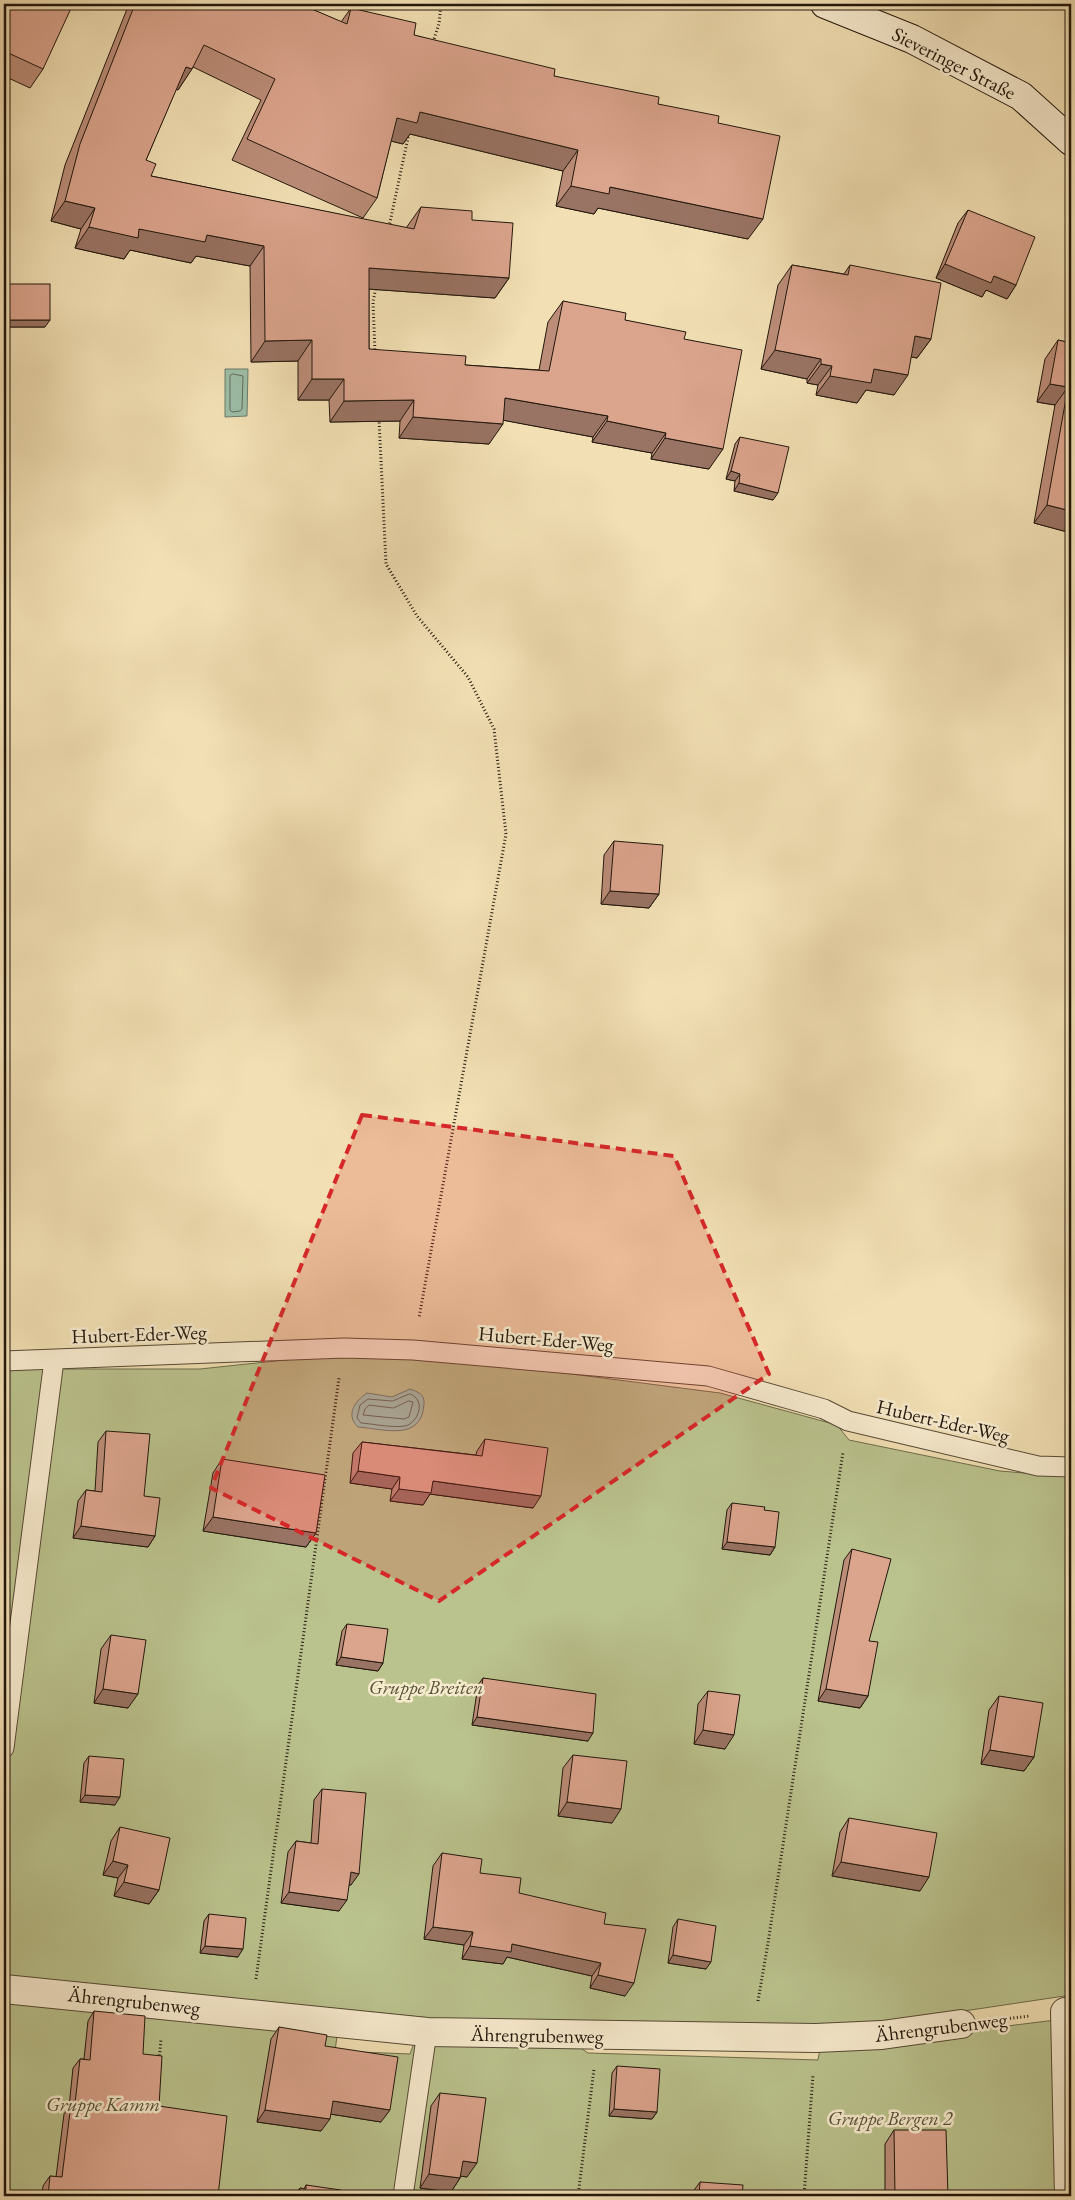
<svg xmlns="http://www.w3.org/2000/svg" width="1075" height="2200" viewBox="0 0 1075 2200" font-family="'EB Garamond',serif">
<rect width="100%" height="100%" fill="#f2e0b4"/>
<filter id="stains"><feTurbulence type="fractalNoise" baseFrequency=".004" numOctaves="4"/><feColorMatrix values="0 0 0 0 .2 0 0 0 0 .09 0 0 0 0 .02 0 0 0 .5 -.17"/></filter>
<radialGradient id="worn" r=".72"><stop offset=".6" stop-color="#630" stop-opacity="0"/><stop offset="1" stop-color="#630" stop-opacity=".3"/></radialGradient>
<g fill="#bac28d" stroke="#6e6c4c">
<path d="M 341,1354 L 462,1360 L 720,1393 L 837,1425 L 849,1440 L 1000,1471 L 1071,1477 L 1071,1995 L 857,2027 L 470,2022 L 4,1975 L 4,1369 L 200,1369 Z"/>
<path d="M 4,2001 L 337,2036 L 335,2051 L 410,2054 L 414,2043 L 578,2046 L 588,2053 L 818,2060 L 820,2049 L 1056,2020 L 1071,2196 L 4,2196 Z"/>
</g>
<g fill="#9cbea7" stroke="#6b7b69">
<path d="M 225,369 L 248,369 L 247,416 L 225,417 Z"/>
<path d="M 410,1389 C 418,1392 425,1394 424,1404 C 422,1442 384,1429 358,1427 C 345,1415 355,1401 367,1393 L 392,1397 Z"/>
</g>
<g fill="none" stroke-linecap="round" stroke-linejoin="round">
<g stroke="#5f6a5a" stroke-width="1">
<path d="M 233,374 L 243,376 L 242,409 L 240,411 L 232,412 L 230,410 L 230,376 Z"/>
<path d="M 410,1394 C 427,1400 418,1423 405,1426 C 392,1428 374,1424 361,1423 L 357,1418 L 360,1405 L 368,1399 L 392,1401 Z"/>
<path d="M 409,1401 L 413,1402 L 409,1417 L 404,1419 L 363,1415 L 365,1409 L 369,1405 L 393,1408 Z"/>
</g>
<g stroke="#564936" stroke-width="21">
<g id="lane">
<path d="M 4,1361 L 344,1348 L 413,1350 L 708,1376 L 824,1409 L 848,1421 L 1038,1466 L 1071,1467"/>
<path d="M 4,1748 L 54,1360"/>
<path d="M 403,2196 L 427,2032"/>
</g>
</g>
<g stroke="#564936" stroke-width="30">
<g id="street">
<path d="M 4,1989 L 427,2032 L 816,2038 L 882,2035 L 961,2024"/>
<path d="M 1065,2012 L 1069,2196"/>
</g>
</g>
<g stroke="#22170c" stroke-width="30">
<path id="secondary" d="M 825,4 L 912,39 L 1021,96 L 1071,141"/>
</g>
<g stroke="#22170c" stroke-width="3" stroke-dasharray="1 2.5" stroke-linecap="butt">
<path d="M 433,42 L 439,24 L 441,4"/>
<path d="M 389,227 L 409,133"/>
<path d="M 375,353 L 373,302 L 376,287"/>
<path d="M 379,419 L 386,564 L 417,616 L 468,677 L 494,729 L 506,834 L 419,1318"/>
<path d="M 256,1979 L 339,1378"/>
<path d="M 758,2001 L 768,1943 L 843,1452"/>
<path d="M 996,2020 L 1030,2016"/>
<path d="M 159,2059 L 161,2040"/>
<path d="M 578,2196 L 594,2069"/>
<path d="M 804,2196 L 813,2075"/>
</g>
<use href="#lane" stroke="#f7ebce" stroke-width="19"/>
<use href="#street" stroke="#f7ebce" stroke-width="28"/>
<use href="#secondary" stroke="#f7ebce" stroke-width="28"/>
</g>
<g fill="#bc8d79" stroke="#22170c">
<path d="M 4,4 L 43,69 L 30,88 L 4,76 Z"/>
<path d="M 129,4 L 300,4 L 341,22 L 351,8 L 414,35 L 554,76 L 658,104 L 718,123 L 748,239 L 598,208 L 594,214 L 556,206 L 563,171 L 410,134 L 403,144 L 391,141 L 377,198 L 363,218 L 232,160 L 261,100 L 193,67 L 178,90 L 176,89 L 146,160 L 151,176 L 406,228 L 421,207 L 472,220 L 509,278 L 495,298 L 369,289 L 369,349 L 465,365 L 539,370 L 548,322 L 563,301 L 625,320 L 684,339 L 709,469 L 651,459 L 652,453 L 592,442 L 593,437 L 503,420 L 489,444 L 399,438 L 400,421 L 330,422 L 329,400 L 298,400 L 298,361 L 251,362 L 250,266 L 196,256 L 191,263 L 130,250 L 124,259 L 75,248 L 81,229 L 51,221 L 65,165 Z"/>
<path d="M 968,210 L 1016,285 L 1007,299 L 986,290 L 982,297 L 936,278 L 958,223 Z"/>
<path d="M 792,265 L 844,274 L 850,265 L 931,339 L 917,358 L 911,357 L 894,395 L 866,390 L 857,403 L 816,395 L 818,385 L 807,383 L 807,379 L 761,369 L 778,285 Z"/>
<path d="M 5,284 L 45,327 L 4,327 L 4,286 Z"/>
<path d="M 1058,340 L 1071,343 L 1071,533 L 1034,523 L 1055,405 L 1037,402 L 1045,359 Z"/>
<path d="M 740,437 L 773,500 L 734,491 L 735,481 L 726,479 L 735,444 Z"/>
<path d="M 614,841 L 659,894 L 649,908 L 601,904 L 604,855 Z"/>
<path d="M 106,1431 L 144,1496 L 155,1536 L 148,1547 L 73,1538 L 78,1501 L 86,1490 L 95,1491 L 98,1442 Z"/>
<path d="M 485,1439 L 533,1508 L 430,1494 L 423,1505 L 390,1501 L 392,1489 L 350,1483 L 353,1453 L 362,1442 L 476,1455 L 477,1451 Z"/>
<path d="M 222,1459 L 316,1533 L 306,1547 L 203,1531 L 213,1473 Z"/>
<path d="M 732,1503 L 775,1547 L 770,1555 L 722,1549 L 727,1510 Z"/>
<path d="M 852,1549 L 869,1641 L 868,1696 L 860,1708 L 818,1701 L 844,1560 Z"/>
<path d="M 347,1624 L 383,1663 L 378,1671 L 336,1665 L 342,1631 Z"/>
<path d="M 111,1635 L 128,1708 L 94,1703 L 101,1649 Z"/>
<path d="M 483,1678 L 588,1741 L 472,1725 L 478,1685 Z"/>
<path d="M 708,1691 L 725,1749 L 694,1744 L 698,1704 Z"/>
<path d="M 999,1696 L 1034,1757 L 1024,1771 L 981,1764 L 989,1710 Z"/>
<path d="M 573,1755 L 612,1823 L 558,1816 L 563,1768 Z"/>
<path d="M 89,1756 L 115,1805 L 80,1802 L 84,1763 Z"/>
<path d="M 322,1789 L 351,1885 L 349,1885 L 339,1911 L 281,1903 L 288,1852 L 296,1841 L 311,1843 L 314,1800 Z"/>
<path d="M 849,1818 L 920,1891 L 832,1876 L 840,1832 Z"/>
<path d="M 120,1827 L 159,1890 L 149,1904 L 114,1896 L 118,1878 L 103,1875 L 111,1841 Z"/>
<path d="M 442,1853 L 519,1893 L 604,1924 L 625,1996 L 590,1988 L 592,1976 L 507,1957 L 503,1964 L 462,1959 L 464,1945 L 424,1939 L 433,1866 Z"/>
<path d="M 209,1914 L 238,1957 L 200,1953 L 204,1921 Z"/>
<path d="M 678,1919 L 706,1969 L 668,1963 L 673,1927 Z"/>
<path d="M 94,2011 L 143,2054 L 159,2106 L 218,2196 L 42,2196 L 43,2186 L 50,2176 L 56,2177 L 64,2114 L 69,2107 L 73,2068 L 80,2059 L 84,2059 L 88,2021 Z"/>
<path d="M 279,2027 L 325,2046 L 381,2122 L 330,2114 L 321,2131 L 257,2122 L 271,2039 Z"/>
<path d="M 617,2066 L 657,2112 L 652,2119 L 609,2116 L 612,2073 Z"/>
<path d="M 440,2093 L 467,2177 L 461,2176 L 460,2178 L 451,2192 L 420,2188 L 431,2106 Z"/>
<path d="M 894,2130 L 948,2196 L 885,2196 L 885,2144 Z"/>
<path d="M 700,2182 L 742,2196 L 690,2196 Z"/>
<path d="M 306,2185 L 340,2196 L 294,2196 L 300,2188 L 304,2189 Z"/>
</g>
<g fill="#997363" stroke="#22170c">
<path d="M 186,67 L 192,69 L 178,90 L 172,87 Z"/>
<path d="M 420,112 L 578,150 L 563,171 L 410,134 L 403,144 L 383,139 L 397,118 Z"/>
<path d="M 571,186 L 610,187 L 763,219 L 748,239 L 598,208 L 594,214 L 556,206 Z"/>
<path d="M 65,201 L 95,208 L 81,229 L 51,221 Z"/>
<path d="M 89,227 L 139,229 L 207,235 L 264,246 L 250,266 L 196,256 L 191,263 L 130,250 L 124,259 L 75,248 Z"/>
<path d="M 945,264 L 994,276 L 1016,285 L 1007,299 L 986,290 L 982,297 L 936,278 Z"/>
<path d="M 369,268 L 509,278 L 495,298 L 354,288 Z"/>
<path d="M 5,320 L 50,320 L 45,327 L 4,327 L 4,322 Z"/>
<path d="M 915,336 L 931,339 L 917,358 L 902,355 Z"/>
<path d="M 312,340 L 298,361 L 251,362 L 265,341 Z"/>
<path d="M 775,350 L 821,359 L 807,379 L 761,369 Z"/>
<path d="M 821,364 L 832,366 L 818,385 L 807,383 Z"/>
<path d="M 874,369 L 908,375 L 894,395 L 866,390 L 857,403 L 816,395 L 830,376 Z"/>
<path d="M 312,379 L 344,379 L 329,400 L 298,400 Z"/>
<path d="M 1050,384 L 1068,387 L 1055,405 L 1037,402 Z"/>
<path d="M 505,398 L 608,416 L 593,437 L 491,418 Z"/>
<path d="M 414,400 L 400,421 L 330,422 L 344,401 Z"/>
<path d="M 413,417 L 503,424 L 489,444 L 399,438 Z"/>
<path d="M 607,421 L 666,433 L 652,453 L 592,442 Z"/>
<path d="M 665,438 L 723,449 L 709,469 L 651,459 Z"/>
<path d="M 731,471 L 740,474 L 735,481 L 726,479 Z"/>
<path d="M 739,483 L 778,493 L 773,500 L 734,491 Z"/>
<path d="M 1047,505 L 1071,511 L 1071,533 L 1034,523 Z"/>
<path d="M 610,891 L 659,894 L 649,908 L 601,904 Z"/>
<path d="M 358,1471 L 400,1477 L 392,1489 L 350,1483 Z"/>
<path d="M 433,1481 L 541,1496 L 533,1508 L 430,1494 L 423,1505 L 390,1501 L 399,1489 Z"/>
<path d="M 213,1517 L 316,1533 L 306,1547 L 203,1531 Z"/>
<path d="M 81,1526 L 155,1536 L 148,1547 L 73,1538 Z"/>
<path d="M 727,1542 L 775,1547 L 770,1555 L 722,1549 Z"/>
<path d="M 341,1657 L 383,1663 L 378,1671 L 336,1665 Z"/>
<path d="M 103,1689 L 138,1694 L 128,1708 L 94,1703 Z"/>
<path d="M 826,1689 L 868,1696 L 860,1708 L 818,1701 Z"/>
<path d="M 477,1717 L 593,1733 L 588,1741 L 472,1725 Z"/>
<path d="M 703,1730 L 734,1735 L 725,1749 L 694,1744 Z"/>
<path d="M 990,1750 L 1034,1757 L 1024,1771 L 981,1764 Z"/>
<path d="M 85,1795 L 120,1797 L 115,1805 L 80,1802 Z"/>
<path d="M 567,1802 L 621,1809 L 612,1823 L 558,1816 Z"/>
<path d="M 113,1861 L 128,1865 L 118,1878 L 103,1875 Z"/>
<path d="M 841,1862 L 929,1877 L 920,1891 L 832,1876 Z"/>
<path d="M 351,1872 L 359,1874 L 351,1885 L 343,1884 Z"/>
<path d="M 124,1882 L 159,1890 L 149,1904 L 114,1896 Z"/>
<path d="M 289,1892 L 347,1900 L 339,1911 L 281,1903 Z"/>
<path d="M 433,1927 L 473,1932 L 464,1945 L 424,1939 Z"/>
<path d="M 512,1944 L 601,1963 L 592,1976 L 507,1957 L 503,1964 L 462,1959 L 470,1946 Z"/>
<path d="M 205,1946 L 243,1949 L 238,1957 L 200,1953 Z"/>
<path d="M 673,1955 L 711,1962 L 706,1969 L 668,1963 Z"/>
<path d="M 598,1975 L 634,1983 L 625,1996 L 590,1988 Z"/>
<path d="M 333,2101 L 390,2110 L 381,2122 L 324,2113 Z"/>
<path d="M 614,2109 L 657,2112 L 652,2119 L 609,2116 Z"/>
<path d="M 265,2110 L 330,2119 L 321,2131 L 257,2122 Z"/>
<path d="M 463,2161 L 477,2163 L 467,2177 L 453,2175 Z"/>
<path d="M 429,2174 L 460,2178 L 451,2192 L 420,2188 Z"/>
</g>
<g fill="#dba48d" stroke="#22170c">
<path d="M 4,4 L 73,4 L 43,69 L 4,51 Z"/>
<path d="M 135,4 L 300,4 L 347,24 L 351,8 L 416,23 L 414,35 L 555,69 L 554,76 L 659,97 L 658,104 L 719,116 L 718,123 L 780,136 L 763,219 L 610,187 L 609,194 L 571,186 L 578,150 L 420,112 L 417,123 L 397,118 L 377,198 L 247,139 L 275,79 L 204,45 L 192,69 L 186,67 L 146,160 L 156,164 L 151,176 L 414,229 L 421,207 L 472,211 L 472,220 L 513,223 L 509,278 L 369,268 L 369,349 L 466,356 L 465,365 L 549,371 L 563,301 L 626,313 L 625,320 L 686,332 L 684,339 L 742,350 L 723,449 L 665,438 L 666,433 L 607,421 L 608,416 L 505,398 L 503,424 L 413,417 L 414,400 L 344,401 L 344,379 L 312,379 L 312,340 L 265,341 L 264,246 L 207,235 L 205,242 L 139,229 L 138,238 L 89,227 L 95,208 L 65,201 L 80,144 Z"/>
<path d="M 968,210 L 1035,237 L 1016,285 L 994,276 L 991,283 L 945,264 Z"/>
<path d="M 792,265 L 848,275 L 850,265 L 941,283 L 931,339 L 915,336 L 908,375 L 874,369 L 871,383 L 830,376 L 832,366 L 821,364 L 821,359 L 775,350 Z"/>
<rect x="5" y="284" width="45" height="36"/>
<path d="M 1058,340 L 1071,343 L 1071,511 L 1047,505 L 1068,387 L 1050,384 Z"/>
<path d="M 740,437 L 789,447 L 778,493 L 739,483 L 740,474 L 731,471 Z"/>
<path d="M 614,841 L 663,845 L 659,894 L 610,891 Z"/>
<path d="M 106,1431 L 150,1434 L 144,1496 L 160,1498 L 155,1536 L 81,1526 L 86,1490 L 102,1492 Z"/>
<path d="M 485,1439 L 548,1448 L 541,1496 L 433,1481 L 431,1493 L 399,1489 L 400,1477 L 358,1471 L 362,1442 L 482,1456 Z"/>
<path d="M 222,1459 L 325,1475 L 316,1533 L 213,1517 Z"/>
<path d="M 732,1503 L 765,1507 L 764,1510 L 779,1512 L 775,1547 L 727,1542 Z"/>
<path d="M 852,1549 L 891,1559 L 869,1641 L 878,1642 L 868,1696 L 826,1689 Z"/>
<path d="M 347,1624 L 388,1629 L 383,1663 L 341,1657 Z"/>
<path d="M 111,1635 L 146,1640 L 138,1694 L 103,1689 Z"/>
<path d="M 483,1678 L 596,1694 L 593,1733 L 477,1717 Z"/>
<path d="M 708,1691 L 740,1695 L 734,1735 L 703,1730 Z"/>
<path d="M 999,1696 L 1043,1703 L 1034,1757 L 990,1750 Z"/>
<path d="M 573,1755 L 627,1761 L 621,1809 L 567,1802 Z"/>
<path d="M 89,1756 L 124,1759 L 120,1797 L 85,1795 Z"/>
<path d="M 322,1789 L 366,1793 L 359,1874 L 351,1872 L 347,1900 L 289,1892 L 296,1841 L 318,1844 Z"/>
<path d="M 849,1818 L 937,1833 L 929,1877 L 841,1862 Z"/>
<path d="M 120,1827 L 170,1838 L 159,1890 L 124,1882 L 128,1865 L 113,1861 Z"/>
<path d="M 442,1853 L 482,1859 L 480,1873 L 521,1878 L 519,1893 L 606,1913 L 604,1924 L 646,1929 L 634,1983 L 598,1975 L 601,1963 L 512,1944 L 511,1952 L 470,1946 L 473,1932 L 433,1927 Z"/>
<path d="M 209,1914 L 246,1918 L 243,1949 L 205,1946 Z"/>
<path d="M 678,1919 L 716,1926 L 711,1962 L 673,1955 Z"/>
<path d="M 94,2011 L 145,2016 L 143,2054 L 162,2056 L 159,2106 L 227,2116 L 218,2196 L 48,2196 L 50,2176 L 62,2177 L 71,2104 L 75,2104 L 80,2059 L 90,2060 Z"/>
<path d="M 279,2027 L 327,2035 L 325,2046 L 398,2057 L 390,2110 L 333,2101 L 330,2119 L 265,2110 Z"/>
<path d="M 617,2066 L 660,2069 L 657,2112 L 614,2109 Z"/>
<path d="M 440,2093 L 486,2098 L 477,2163 L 463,2161 L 460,2178 L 429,2174 Z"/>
<path d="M 894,2130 L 946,2130 L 948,2196 L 895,2196 Z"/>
<path d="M 700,2182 L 743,2185 L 742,2196 L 699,2196 Z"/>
<path d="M 306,2185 L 341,2190 L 340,2196 L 298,2196 L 300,2188 L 306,2189 Z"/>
</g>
<path fill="#d62828" fill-opacity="0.2" stroke="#d62828" stroke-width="4" stroke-dasharray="10 6" stroke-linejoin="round" d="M 362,1115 L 674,1156 L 769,1374 L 439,1601 L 211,1488 Z"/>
<g text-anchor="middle" stroke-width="5" stroke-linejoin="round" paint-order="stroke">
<g font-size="20" fill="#22170c" stroke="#f7ebce">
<text transform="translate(954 63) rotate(27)" y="7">Sieveringer Straße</text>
<text transform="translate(139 1334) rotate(-2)" y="7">Hubert-Eder-Weg</text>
<text transform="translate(546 1339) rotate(5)" y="7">Hubert-Eder-Weg</text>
<text transform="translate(943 1421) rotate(13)" y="7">Hubert-Eder-Weg</text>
<text transform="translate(134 2001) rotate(6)" y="7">Ährengrubenweg</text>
<text transform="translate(941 2027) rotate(-7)" y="7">Ährengrubenweg</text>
<text transform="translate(537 2035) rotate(1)" y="7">Ährengrubenweg</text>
</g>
<g font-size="20" font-style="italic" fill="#575339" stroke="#f7ebce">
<text x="426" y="1694">Gruppe Breiten</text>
<text x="103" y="2111">Gruppe Kamm</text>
<text x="890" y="2125">Gruppe Bergen 2</text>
</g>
</g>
<rect width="1075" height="2200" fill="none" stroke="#f2e0b4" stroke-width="20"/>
<rect x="5" y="5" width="1065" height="2190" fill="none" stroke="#22170c" stroke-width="2.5"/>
<rect x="10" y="10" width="1055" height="2180" fill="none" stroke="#22170c"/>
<rect width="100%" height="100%" filter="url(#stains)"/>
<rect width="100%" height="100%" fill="url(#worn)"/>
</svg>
